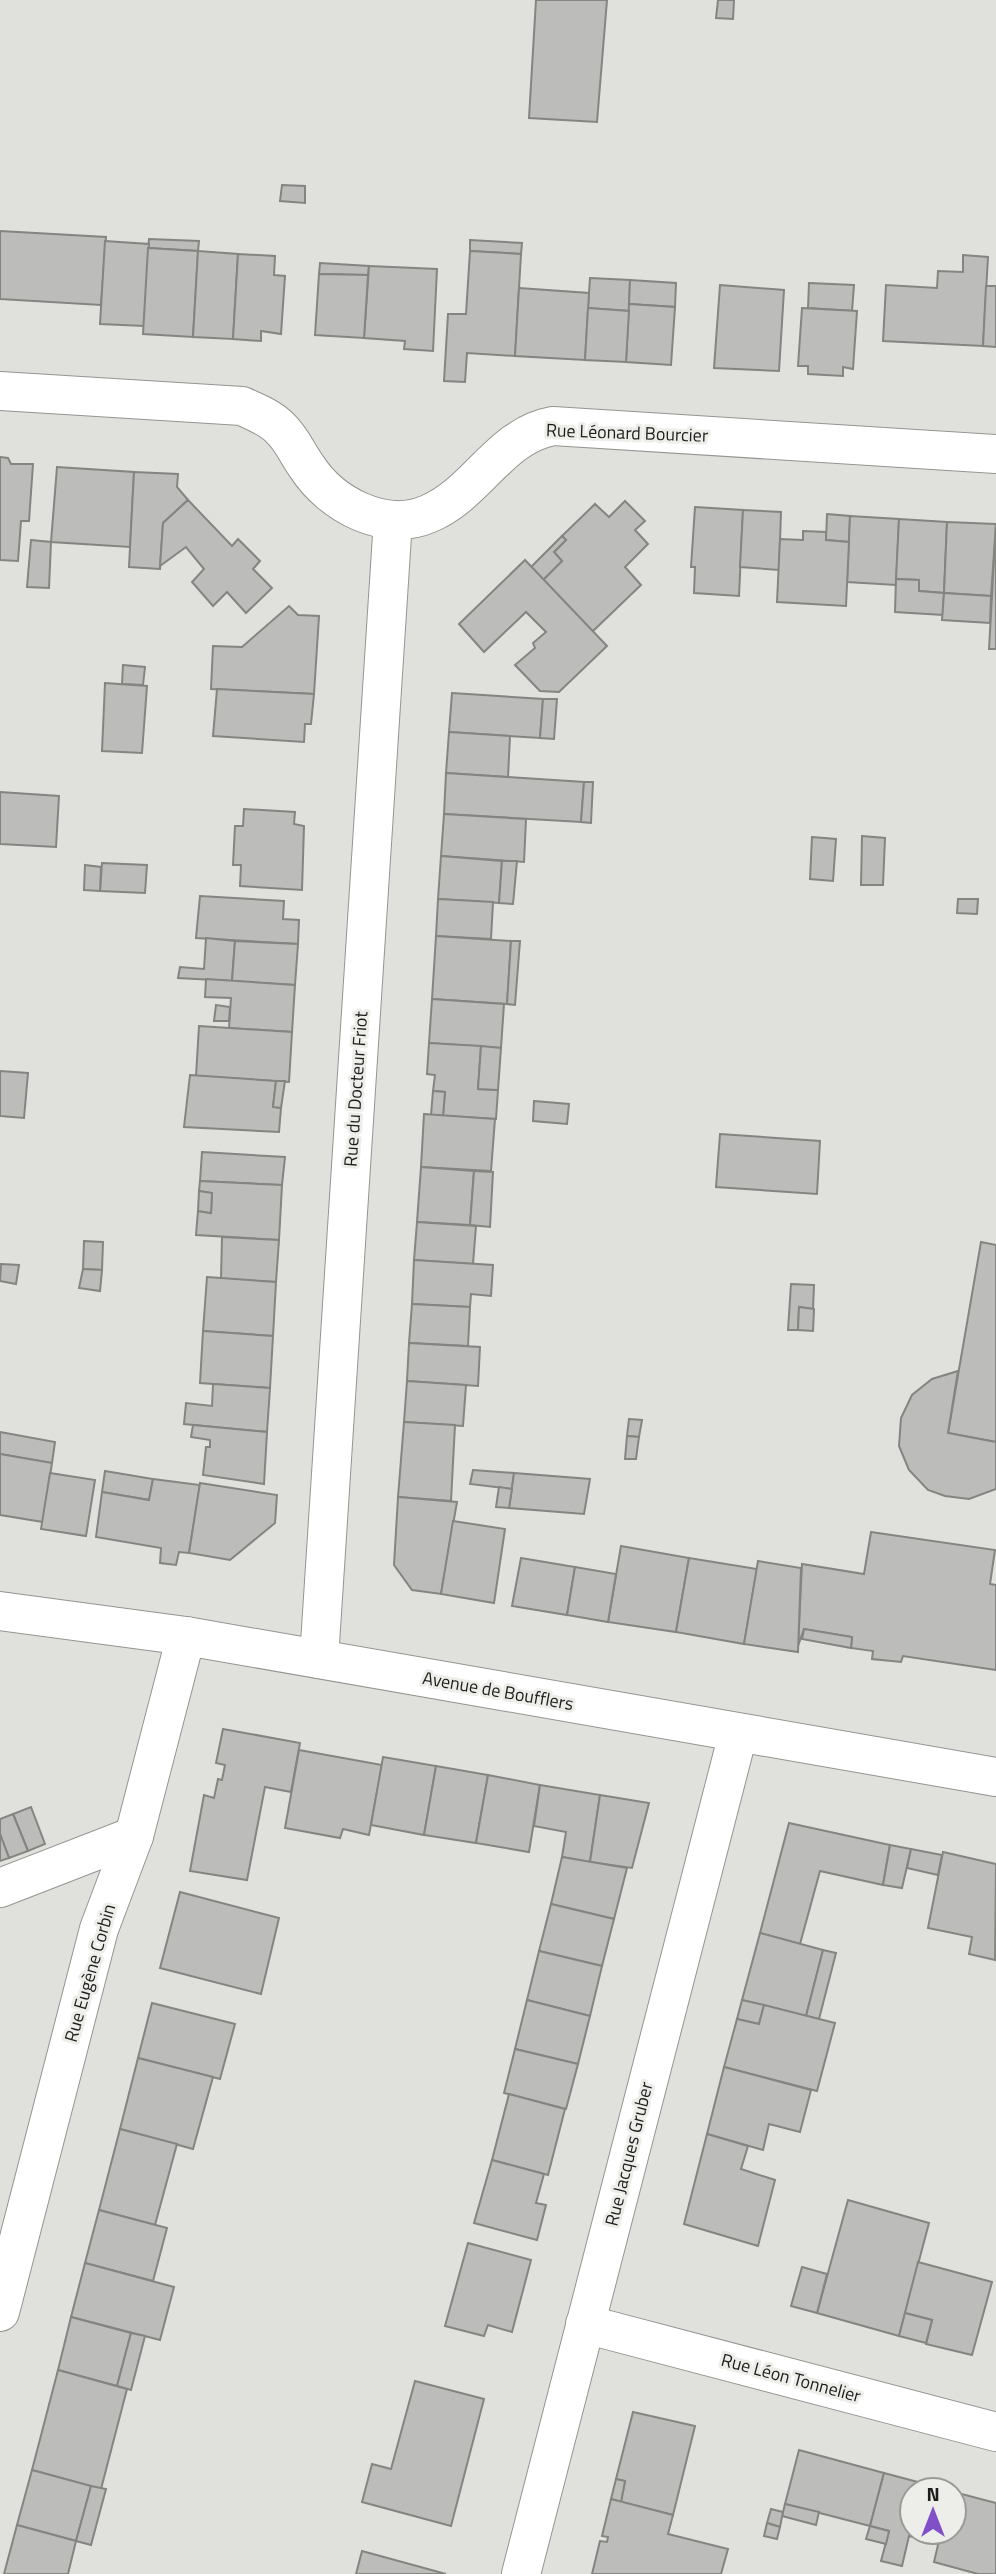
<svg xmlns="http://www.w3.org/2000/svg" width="996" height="2574" viewBox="0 0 996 2574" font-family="'Titillium Web',sans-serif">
<rect width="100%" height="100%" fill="#e0e1dd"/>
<g fill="#bcbdba" stroke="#848581" stroke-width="2">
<path d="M 536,0 L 607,0 L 597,122 L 529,118 Z"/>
<path d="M 718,0 L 734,0 L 733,19 L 716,18 Z"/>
<path d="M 282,185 L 305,186 L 305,203 L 280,201 Z"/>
<path d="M 0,231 L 106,237 L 101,305 L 0,299 Z"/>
<path d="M 149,239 L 199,241 L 198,251 L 148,248 Z"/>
<path d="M 470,240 L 522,243 L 521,254 L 470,251 Z"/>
<path d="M 105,241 L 149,244 L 144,326 L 100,324 Z"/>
<path d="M 148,248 L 198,251 L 193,337 L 143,334 Z"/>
<path d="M 198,251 L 238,254 L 233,339 L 193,337 Z"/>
<path d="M 470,251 L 521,254 L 515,356 L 467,353 L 465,382 L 444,381 L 448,314 L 466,314 Z"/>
<path d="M 238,254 L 275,256 L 274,275 L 285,276 L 281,334 L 261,331 L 261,341 L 233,339 Z"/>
<path d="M 963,255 L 988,257 L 983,346 L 883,341 L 886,285 L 937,288 L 938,271 L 963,272 Z"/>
<path d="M 320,263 L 369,266 L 368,275 L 319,274 Z"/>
<path d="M 369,266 L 437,269 L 433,351 L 404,349 L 405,341 L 364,338 Z"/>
<path d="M 319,274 L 368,275 L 364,338 L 315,335 Z"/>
<path d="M 590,278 L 630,280 L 629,311 L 588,308 Z"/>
<path d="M 630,280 L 676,283 L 675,307 L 629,304 Z"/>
<path d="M 809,283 L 854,285 L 852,311 L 808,308 Z"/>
<path d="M 720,285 L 784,290 L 779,371 L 714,368 Z"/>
<path d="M 986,286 L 996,286 L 996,347 L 983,346 Z"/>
<path d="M 519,288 L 589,293 L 585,360 L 515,356 Z"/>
<path d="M 629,304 L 675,307 L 671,365 L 626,362 Z"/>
<path d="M 588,308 L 629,311 L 626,362 L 585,360 Z"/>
<path d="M 802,308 L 857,311 L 853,369 L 843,367 L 843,376 L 808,374 L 808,366 L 798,366 Z"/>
<path d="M 0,457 L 8,458 L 11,464 L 33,464 L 29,521 L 21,521 L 18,561 L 0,560 Z"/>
<path d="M 57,467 L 134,472 L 130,547 L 51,542 Z"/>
<path d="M 134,472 L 178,474 L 177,487 L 188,500 L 163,523 L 160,569 L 129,567 Z"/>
<path d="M 188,500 L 232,546 L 238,539 L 260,561 L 253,569 L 272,588 L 246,613 L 227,592 L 213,606 L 192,582 L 204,569 L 186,547 L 160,566 L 163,523 Z"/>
<path d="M 625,501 L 645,521 L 635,530 L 648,544 L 625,567 L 641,585 L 592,632 L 543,580 L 562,561 L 554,552 L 566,540 L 562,536 L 595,504 L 609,517 Z"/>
<path d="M 695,507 L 743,510 L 739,596 L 694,593 L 695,567 L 691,567 Z"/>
<path d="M 743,510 L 781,512 L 779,570 L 740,567 Z"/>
<path d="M 827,514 L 850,516 L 849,542 L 826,540 Z"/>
<path d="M 850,516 L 899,519 L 896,585 L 847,582 Z"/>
<path d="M 899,519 L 947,522 L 944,593 L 919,591 L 919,580 L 896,579 Z"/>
<path d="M 947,522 L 996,524 L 991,596 L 944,593 Z"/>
<path d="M 996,524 L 996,649 L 989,649 Z"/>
<path d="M 803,531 L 826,532 L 826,540 L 849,542 L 846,606 L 777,602 L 780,539 L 803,540 Z"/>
<path d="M 562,536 L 566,540 L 554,552 L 562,561 L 543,580 L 531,567 Z"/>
<path d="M 31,540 L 51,542 L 49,588 L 27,587 Z"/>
<path d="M 525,560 L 607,646 L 559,692 L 540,691 L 515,665 L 535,648 L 533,643 L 546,632 L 526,612 L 484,652 L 459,624 Z"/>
<path d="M 896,579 L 919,580 L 919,591 L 944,593 L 943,615 L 895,612 Z"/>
<path d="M 944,593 L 991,596 L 990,623 L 942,620 Z"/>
<path d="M 289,606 L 298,615 L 319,616 L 314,694 L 211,689 L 213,646 L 242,647 Z"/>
<path d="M 123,665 L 145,667 L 143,685 L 122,684 Z"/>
<path d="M 105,683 L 147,686 L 142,753 L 102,751 Z"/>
<path d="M 217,689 L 314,694 L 311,724 L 305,724 L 304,742 L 213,736 Z"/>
<path d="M 452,693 L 543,699 L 540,738 L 449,732 Z"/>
<path d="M 543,699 L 557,699 L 554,739 L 540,738 Z"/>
<path d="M 449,732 L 510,736 L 508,777 L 446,773 Z"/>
<path d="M 446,773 L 584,782 L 581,822 L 444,814 Z"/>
<path d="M 584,782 L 593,782 L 591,823 L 581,822 Z"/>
<path d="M 0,792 L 59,796 L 56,847 L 0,844 Z"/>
<path d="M 244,809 L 295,812 L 294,824 L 304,826 L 302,890 L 240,886 L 241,865 L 233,865 L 235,826 L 243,826 Z"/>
<path d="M 444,814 L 526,819 L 524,862 L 441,856 Z"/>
<path d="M 862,836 L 885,838 L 883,885 L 861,885 Z"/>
<path d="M 812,837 L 836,839 L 833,881 L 810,879 Z"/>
<path d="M 441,856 L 502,861 L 499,903 L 438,899 Z"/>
<path d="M 502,861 L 517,861 L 513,904 L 499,903 Z"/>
<path d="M 102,863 L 147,865 L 145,893 L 100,891 Z"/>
<path d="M 85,865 L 101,867 L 100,891 L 84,890 Z"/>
<path d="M 200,896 L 284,901 L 283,919 L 299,920 L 298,944 L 196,938 Z"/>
<path d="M 438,899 L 493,902 L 491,939 L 436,936 Z"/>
<path d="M 958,899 L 978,899 L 977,914 L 957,913 Z"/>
<path d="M 436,936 L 511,941 L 507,1004 L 432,999 Z"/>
<path d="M 206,938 L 235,941 L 232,981 L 178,978 L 180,967 L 204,969 Z"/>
<path d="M 235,941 L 298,944 L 295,985 L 232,981 Z"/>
<path d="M 511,941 L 520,941 L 515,1005 L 507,1004 Z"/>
<path d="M 206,979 L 295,985 L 292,1032 L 229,1028 L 231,998 L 205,997 Z"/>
<path d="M 432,999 L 504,1004 L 501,1048 L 429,1043 Z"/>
<path d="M 216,1005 L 230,1007 L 229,1021 L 214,1021 Z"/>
<path d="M 199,1026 L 292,1032 L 289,1082 L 196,1076 Z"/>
<path d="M 429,1043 L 481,1046 L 478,1089 L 498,1090 L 496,1119 L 443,1116 L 445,1092 L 433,1091 L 435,1075 L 427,1074 Z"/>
<path d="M 481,1046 L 501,1048 L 498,1090 L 478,1089 Z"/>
<path d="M 0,1071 L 28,1073 L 24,1118 L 0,1116 Z"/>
<path d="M 190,1075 L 276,1081 L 273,1107 L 281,1108 L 279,1132 L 184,1127 Z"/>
<path d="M 276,1081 L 285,1081 L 281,1108 L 273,1107 Z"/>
<path d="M 433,1091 L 445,1092 L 443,1116 L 431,1115 Z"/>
<path d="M 534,1101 L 569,1104 L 567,1124 L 533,1121 Z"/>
<path d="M 424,1114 L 495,1119 L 491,1171 L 421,1167 Z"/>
<path d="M 720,1134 L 820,1141 L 817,1194 L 716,1187 Z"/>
<path d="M 202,1152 L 285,1157 L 282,1185 L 200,1181 Z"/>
<path d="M 421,1167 L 474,1171 L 470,1225 L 417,1222 Z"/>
<path d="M 474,1171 L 493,1172 L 490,1227 L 470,1225 Z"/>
<path d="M 200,1181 L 282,1185 L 279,1240 L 196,1235 L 198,1211 L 211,1213 L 212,1193 L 199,1191 Z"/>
<path d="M 199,1191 L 212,1193 L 211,1213 L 198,1211 Z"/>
<path d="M 417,1222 L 476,1226 L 473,1264 L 414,1260 Z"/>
<path d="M 222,1237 L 279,1240 L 276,1282 L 221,1279 Z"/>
<path d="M 84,1241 L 103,1242 L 102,1270 L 83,1269 Z"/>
<path d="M 981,1242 L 996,1245 L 996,1442 L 948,1433 Z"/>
<path d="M 414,1260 L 493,1265 L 491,1296 L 471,1294 L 470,1307 L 412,1304 Z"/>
<path d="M 1,1264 L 19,1265 L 16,1284 L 0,1281 Z"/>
<path d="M 83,1269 L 102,1270 L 100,1291 L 79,1288 Z"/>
<path d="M 207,1277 L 276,1282 L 273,1336 L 203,1331 Z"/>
<path d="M 791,1284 L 814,1285 L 813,1309 L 799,1307 L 798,1330 L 788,1330 Z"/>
<path d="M 412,1304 L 470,1307 L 468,1346 L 409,1343 Z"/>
<path d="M 799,1307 L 814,1309 L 813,1331 L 798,1330 Z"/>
<path d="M 203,1331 L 273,1336 L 270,1388 L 200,1383 Z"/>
<path d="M 409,1343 L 480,1347 L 478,1386 L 407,1381 Z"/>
<path d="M 958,1371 L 948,1433 L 996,1442 L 996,1489 L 969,1499 L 945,1496 L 928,1490 L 909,1470 L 899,1446 L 901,1418 L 912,1395 L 932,1379 Z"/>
<path d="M 407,1381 L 466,1385 L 463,1426 L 404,1422 Z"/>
<path d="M 213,1384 L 270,1388 L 267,1432 L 184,1424 L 186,1403 L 212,1406 Z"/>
<path d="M 629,1419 L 642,1420 L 639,1437 L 627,1436 Z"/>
<path d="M 404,1422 L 455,1425 L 451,1501 L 398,1497 Z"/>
<path d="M 193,1425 L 267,1432 L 264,1484 L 203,1475 L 206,1447 L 210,1447 L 210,1440 L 191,1437 Z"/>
<path d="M 0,1432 L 55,1442 L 52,1463 L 0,1454 Z"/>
<path d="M 627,1436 L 639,1437 L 636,1459 L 625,1459 Z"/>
<path d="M 0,1454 L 52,1463 L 43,1522 L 0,1515 Z"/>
<path d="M 473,1470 L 514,1473 L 512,1489 L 470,1484 Z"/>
<path d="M 105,1471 L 153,1479 L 149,1500 L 102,1492 Z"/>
<path d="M 50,1473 L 95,1480 L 86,1536 L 41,1529 Z"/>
<path d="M 514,1473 L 590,1479 L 584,1514 L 509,1508 Z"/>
<path d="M 153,1479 L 200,1485 L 189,1553 L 179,1552 L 176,1565 L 160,1563 L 161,1548 L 96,1537 L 102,1492 L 149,1500 Z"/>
<path d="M 200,1483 L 277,1495 L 275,1523 L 230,1560 L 189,1553 Z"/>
<path d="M 499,1487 L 512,1489 L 509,1508 L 496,1507 Z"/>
<path d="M 398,1497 L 457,1502 L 441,1594 L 412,1590 L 394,1565 Z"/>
<path d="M 453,1521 L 505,1529 L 494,1603 L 441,1594 Z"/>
<path d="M 871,1532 L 995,1550 L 990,1584 L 996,1585 L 996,1670 L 903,1656 L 901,1662 L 872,1659 L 873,1651 L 851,1648 L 852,1637 L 804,1629 L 798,1646 L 802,1564 L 864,1574 Z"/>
<path d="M 621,1546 L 689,1558 L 676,1632 L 608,1622 Z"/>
<path d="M 521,1558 L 575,1567 L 567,1615 L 512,1606 Z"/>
<path d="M 689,1558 L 757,1569 L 744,1644 L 676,1632 Z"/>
<path d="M 758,1561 L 801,1568 L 798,1652 L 744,1644 Z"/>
<path d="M 575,1567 L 616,1574 L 608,1622 L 567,1615 Z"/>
<path d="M 804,1629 L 852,1637 L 851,1648 L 802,1639 Z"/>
<path d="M 223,1729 L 300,1743 L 291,1792 L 265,1787 L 247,1880 L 190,1871 L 204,1795 L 214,1798 L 218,1779 L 222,1780 L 225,1765 L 216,1763 Z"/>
<path d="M 299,1750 L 382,1765 L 369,1835 L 343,1829 L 340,1838 L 285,1828 Z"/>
<path d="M 383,1757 L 436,1766 L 424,1835 L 371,1825 Z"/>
<path d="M 436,1766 L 488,1775 L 476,1843 L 424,1835 Z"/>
<path d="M 488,1775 L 540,1785 L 529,1852 L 476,1843 Z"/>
<path d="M 540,1785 L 600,1795 L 590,1862 L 562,1857 L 566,1832 L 534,1826 Z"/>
<path d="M 600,1795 L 649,1803 L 632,1868 L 590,1862 Z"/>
<path d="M 31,1807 L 45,1844 L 28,1851 L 13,1814 Z"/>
<path d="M 13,1814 L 28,1851 L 9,1858 L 0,1834 L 0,1819 Z"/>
<path d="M 789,1823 L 890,1845 L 883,1885 L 820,1871 L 800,1944 L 760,1933 Z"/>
<path d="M 0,1834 L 9,1858 L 0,1861 Z"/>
<path d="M 890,1845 L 911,1849 L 902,1888 L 883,1885 Z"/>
<path d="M 911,1849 L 942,1855 L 938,1875 L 907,1868 Z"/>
<path d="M 943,1852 L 996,1864 L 995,1960 L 969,1954 L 972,1937 L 928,1928 Z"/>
<path d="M 562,1857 L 627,1868 L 614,1919 L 551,1904 Z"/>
<path d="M 180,1892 L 279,1918 L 261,1994 L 160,1968 Z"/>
<path d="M 551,1904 L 614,1919 L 602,1966 L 539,1951 Z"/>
<path d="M 760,1933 L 823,1950 L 806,2016 L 742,2000 Z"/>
<path d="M 823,1950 L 836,1953 L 819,2019 L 806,2016 Z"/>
<path d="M 539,1951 L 602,1966 L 590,2016 L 527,2000 Z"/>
<path d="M 527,2000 L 590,2016 L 578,2064 L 515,2049 Z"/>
<path d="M 742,2000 L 764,2005 L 759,2024 L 737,2019 Z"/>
<path d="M 152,2003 L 235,2024 L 220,2079 L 138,2058 Z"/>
<path d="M 764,2005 L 835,2023 L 817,2091 L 724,2067 L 737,2019 L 759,2024 Z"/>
<path d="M 515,2049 L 578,2064 L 566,2109 L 504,2093 Z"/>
<path d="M 138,2058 L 213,2077 L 193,2149 L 120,2129 Z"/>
<path d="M 724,2067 L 811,2090 L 800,2132 L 769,2124 L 763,2150 L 707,2134 Z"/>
<path d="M 509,2094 L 565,2109 L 548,2175 L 492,2160 Z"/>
<path d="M 120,2129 L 177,2144 L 155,2225 L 99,2210 Z"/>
<path d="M 707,2134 L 748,2146 L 741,2169 L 775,2180 L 758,2246 L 684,2224 Z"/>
<path d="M 492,2160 L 544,2174 L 536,2203 L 546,2205 L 537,2240 L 474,2223 Z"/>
<path d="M 848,2200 L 929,2223 L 899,2336 L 817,2313 Z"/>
<path d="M 99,2210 L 167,2228 L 153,2281 L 85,2263 Z"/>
<path d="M 468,2243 L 531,2260 L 512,2332 L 488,2325 L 484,2336 L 445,2326 Z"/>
<path d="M 918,2262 L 992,2282 L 972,2355 L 926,2344 L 932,2320 L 905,2313 Z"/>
<path d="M 85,2263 L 174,2287 L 160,2340 L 71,2317 Z"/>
<path d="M 802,2267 L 827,2274 L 817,2313 L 791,2306 Z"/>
<path d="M 905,2313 L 932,2320 L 926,2343 L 899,2336 Z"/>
<path d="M 71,2317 L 131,2333 L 117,2386 L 58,2370 Z"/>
<path d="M 131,2333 L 145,2336 L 131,2390 L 117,2386 Z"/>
<path d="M 58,2370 L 127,2389 L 101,2489 L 32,2470 Z"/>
<path d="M 415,2381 L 484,2399 L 451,2526 L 362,2502 L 372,2464 L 391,2469 Z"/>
<path d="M 633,2412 L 695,2426 L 673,2515 L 621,2502 L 625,2481 L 616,2479 Z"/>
<path d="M 799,2450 L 884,2473 L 870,2526 L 785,2504 Z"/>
<path d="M 32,2470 L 91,2486 L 76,2541 L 17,2525 Z"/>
<path d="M 884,2473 L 948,2490 L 912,2490 L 912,2532 L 941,2532 L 938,2544 L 909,2536 L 902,2566 L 881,2561 L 889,2531 L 870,2526 Z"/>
<path d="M 616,2479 L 625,2481 L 621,2502 L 611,2499 Z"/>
<path d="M 91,2486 L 106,2489 L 91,2545 L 76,2541 Z"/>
<path d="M 954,2492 L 996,2503 L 996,2574 L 978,2574 L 934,2562 L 941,2532 L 954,2532 Z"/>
<path d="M 611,2499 L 673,2515 L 668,2534 L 728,2549 L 721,2574 L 592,2574 L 600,2541 L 607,2542 L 608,2537 L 602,2536 Z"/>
<path d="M 785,2504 L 819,2512 L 816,2525 L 782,2516 Z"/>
<path d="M 771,2509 L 783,2512 L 780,2527 L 767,2523 Z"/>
<path d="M 767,2523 L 780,2527 L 777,2539 L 764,2536 Z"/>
<path d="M 17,2525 L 76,2541 L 68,2574 L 4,2574 Z"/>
<path d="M 870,2526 L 889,2531 L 886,2544 L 866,2539 Z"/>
<path d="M 362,2551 L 446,2574 L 356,2574 Z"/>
</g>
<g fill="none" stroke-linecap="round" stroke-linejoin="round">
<g stroke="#949591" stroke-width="40">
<g id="street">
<path d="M 0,391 L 242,406 C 255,412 269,417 279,427 C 292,439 297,453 307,467 C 331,504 384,533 428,514 C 477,494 499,436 553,426 L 996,454"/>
<path d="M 319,1659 L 393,520"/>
<path d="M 0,1888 L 134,1836"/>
<path d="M 0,2312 L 99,1929 L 134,1836 L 186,1636"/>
<path d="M 585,2324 L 996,2432"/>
<path d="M 521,2574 L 738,1734"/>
</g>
</g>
<g stroke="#949591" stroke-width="40">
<path id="secondary" d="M 0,1611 L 186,1636 L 996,1777"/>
</g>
<use href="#street" stroke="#fff" stroke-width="38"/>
<use href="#secondary" stroke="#fff" stroke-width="38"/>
</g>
<g text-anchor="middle" stroke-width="6" stroke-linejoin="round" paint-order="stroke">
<g font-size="18" fill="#1d1d1c" stroke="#edeeea">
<text transform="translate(627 433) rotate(2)" y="6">Rue Léonard Bourcier</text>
<text transform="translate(356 1089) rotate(-86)" y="6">Rue du Docteur Friot</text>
<text transform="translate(498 1691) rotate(10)" y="6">Avenue de Boufflers</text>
<text transform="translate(90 1973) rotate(-74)" y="6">Rue Eugène Corbin</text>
<text transform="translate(629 2154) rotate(-76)" y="6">Rue Jacques Gruber</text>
<text transform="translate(791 2378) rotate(15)" y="6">Rue Léon Tonnelier</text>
</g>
</g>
<g transform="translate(933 2511)"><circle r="33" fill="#edeeea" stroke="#9a9a98" stroke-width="2"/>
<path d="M0-5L12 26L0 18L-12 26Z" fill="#8050c8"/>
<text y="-10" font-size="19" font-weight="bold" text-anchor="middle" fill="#1d1d1c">N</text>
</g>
</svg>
